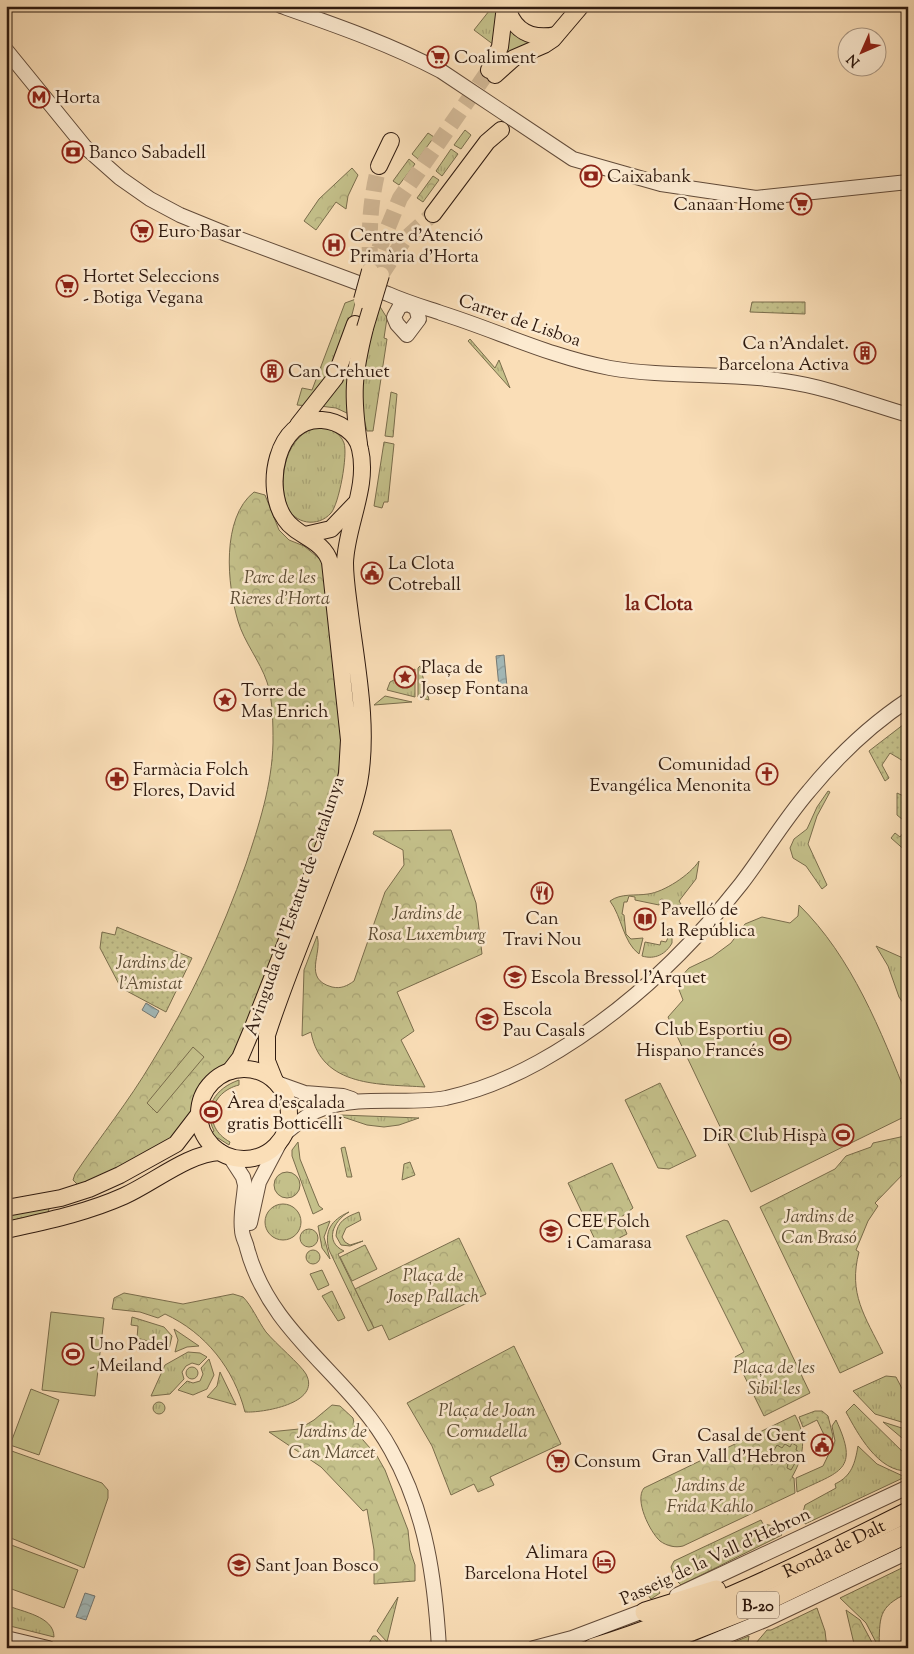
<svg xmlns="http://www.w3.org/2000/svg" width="914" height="1654" viewBox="0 0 914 1654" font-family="'Sorts Mill Goudy',serif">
<defs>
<pattern id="grass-tufts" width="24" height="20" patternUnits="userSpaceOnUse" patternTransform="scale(1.25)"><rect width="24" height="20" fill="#c4c08a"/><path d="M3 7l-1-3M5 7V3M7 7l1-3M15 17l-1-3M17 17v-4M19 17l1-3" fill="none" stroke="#a9a476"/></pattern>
<pattern id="forest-crowns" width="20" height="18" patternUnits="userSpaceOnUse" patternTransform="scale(1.25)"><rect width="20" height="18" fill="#c4c08a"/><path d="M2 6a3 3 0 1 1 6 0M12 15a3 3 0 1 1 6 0" fill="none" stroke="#a9a476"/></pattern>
<pattern id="garden-dots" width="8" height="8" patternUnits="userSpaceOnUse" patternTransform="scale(1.25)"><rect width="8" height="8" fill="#c4c08a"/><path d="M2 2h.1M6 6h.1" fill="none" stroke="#a9a476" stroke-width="1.8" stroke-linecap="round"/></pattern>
<pattern id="water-waves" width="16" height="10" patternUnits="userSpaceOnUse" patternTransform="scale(1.25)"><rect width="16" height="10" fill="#a2b9b9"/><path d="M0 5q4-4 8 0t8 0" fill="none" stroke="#8c9e9e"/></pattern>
</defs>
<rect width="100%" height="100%" fill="#fadeb7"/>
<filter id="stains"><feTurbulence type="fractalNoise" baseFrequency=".004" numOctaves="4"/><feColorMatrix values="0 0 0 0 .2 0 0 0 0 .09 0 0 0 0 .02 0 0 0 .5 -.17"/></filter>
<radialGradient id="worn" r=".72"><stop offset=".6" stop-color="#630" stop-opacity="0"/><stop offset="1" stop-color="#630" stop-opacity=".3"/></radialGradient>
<g fill="url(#grass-tufts)" stroke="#7a6d4c">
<path d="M 493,6 L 497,6 L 494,45 L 474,30 Z"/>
<path d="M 508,18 L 535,39 L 500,60 Z"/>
<path d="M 465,130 L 471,135 L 461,149 L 454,145 Z"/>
<path d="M 428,133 L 434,137 L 418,159 L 412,154 Z"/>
<path d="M 451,149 L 458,154 L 442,176 L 436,171 Z"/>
<path d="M 356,299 L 342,353 L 309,406 L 297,405 L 302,388 L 312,390 L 345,303 Z"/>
<path d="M 379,305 L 387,318 L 384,338 L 387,339 L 373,431 L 367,431 L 357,391 Z"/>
<path d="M 360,323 L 349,414 L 336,408 L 320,406 Z"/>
<path d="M 470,339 L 495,368 L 499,360 L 510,388 L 468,341 Z"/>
<path d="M 391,392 L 397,394 L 393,437 L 385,436 Z"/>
<path d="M 319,427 C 330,429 340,432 344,443 C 348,455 339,504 331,513 C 318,528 294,524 287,506 C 277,478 286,433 319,427 Z"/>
<path d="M 384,442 L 394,444 L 388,502 L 384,502 L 382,508 L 374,506 Z"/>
<path d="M 420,666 L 429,700 L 418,697 L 418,668 Z"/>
<path d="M 415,669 L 415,697 L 387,690 L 390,682 Z"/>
<path d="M 385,696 L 412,702 L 374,705 Z"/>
<path d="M 828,791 L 830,792 L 817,816 L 808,844 L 827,885 L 822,889 L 806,866 L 793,858 L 790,848 L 794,839 L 807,829 L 817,807 Z"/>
<path d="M 699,861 L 696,879 L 679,901 L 681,904 L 667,911 L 668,907 L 663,906 L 665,901 L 662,899 L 660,900 L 659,905 L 635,900 L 635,897 L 629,896 L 627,902 L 624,902 L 622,914 L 624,915 L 626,934 L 631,939 L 643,938 L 639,954 C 623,942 622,917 610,901 C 621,893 635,896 648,894 C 664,892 690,875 699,861 Z"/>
<path d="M 672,929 L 672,943 C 666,954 655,960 642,956 L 645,942 L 660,945 L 661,941 L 666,942 Z"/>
<path d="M 876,946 L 903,958 L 908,969 L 908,1010 L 899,997 L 888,966 Z"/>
<path d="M 341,1115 L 419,1118 L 399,1125 L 384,1127 L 367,1125 L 343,1117 L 318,1121 Z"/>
<path d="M 298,1142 L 300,1159 L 319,1206 L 323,1209 L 313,1214 L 292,1156 L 292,1150 Z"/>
<path d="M 345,1147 L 352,1177 L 347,1177 L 341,1148 Z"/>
<circle cx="287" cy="1185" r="13"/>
<circle cx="283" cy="1222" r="18"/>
<path d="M 49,1208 L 48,1214 L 6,1225 L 6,1213 Z"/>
<path d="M 349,1212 C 333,1221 324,1242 344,1251 L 338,1254 L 374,1328 L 368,1331 L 329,1250 C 324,1231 331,1220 349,1212 Z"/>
<path d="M 359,1212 L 361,1220 L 346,1228 L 342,1237 L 345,1242 L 350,1245 L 363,1241 L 350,1246 L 341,1245 L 336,1236 C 337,1221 346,1217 359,1212 Z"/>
<path d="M 330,1221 L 324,1237 L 330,1259 L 322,1248 L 318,1226 Z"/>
<circle cx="309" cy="1238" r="9"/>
<circle cx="313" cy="1257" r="7"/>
<path d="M 322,1270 L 329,1285 L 318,1290 L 310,1274 Z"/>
<path d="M 332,1291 L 345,1318 L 338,1321 L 322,1296 Z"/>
<path d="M 132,1317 L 164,1327 L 172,1336 L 169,1349 L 153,1340 L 151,1342 L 137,1338 L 138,1326 L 131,1325 Z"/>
<path d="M 174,1329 L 199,1346 L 187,1347 L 175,1352 L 178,1340 Z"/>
<path d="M 188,1352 L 200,1353 L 207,1357 L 199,1365 L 192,1363 L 186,1366 L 182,1372 L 184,1379 L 170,1394 L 151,1396 L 165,1365 Z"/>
<path d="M 209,1359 L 214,1375 L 207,1389 L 193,1395 L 178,1390 L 187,1381 L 193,1383 L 200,1381 L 203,1374 L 201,1368 Z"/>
<circle cx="192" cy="1373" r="6"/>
<path d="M 220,1372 L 236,1405 L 207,1397 L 217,1386 Z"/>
<path d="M 886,1376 L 896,1377 L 908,1400 L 908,1424 L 875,1414 L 853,1391 Z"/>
<circle cx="159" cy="1408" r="6"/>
<path d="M 854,1404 L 908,1457 L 908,1471 C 878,1472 858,1434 846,1412 Z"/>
<path d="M 836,1420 C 860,1471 840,1471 797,1492 L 796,1478 L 823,1466 L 835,1441 L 832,1426 Z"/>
<path d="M 883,1422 L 908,1430 L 908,1443 Z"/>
<path d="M 858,1446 L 877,1464 L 905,1477 L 805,1524 L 802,1516 L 805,1505 L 836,1488 L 835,1484 C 852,1476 855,1463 858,1446 Z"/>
<path d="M 761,1520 L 763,1524 L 774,1526 L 782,1535 L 685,1583 L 681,1585 L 675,1579 L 671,1567 L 674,1561 Z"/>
<path d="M 398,1597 L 387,1642 L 377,1631 Z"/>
<path d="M 6,1605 C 22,1612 54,1616 54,1637 L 6,1625 Z"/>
<path d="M 373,1636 L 376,1636 L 386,1647 L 366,1648 Z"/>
<path d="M 749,1636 L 747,1648 L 721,1648 L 722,1647 Z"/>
</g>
<g fill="url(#forest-crowns)" stroke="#7a6d4c">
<path d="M 409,159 L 415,164 L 399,185 L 393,181 Z"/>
<path d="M 352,168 L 358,175 L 348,196 L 346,209 L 336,202 L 316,230 L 304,221 L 319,199 Z"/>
<path d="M 433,176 L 439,180 L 423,202 L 417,198 Z"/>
<path d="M 254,492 L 265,495 L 279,530 L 289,540 L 304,546 L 321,560 L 327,579 L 342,744 C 337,807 311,865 288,923 C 269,970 251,1018 229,1064 C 180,1081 202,1112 177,1137 L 80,1187 L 73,1180 L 75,1174 C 100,1137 129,1101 152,1062 C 190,1001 222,932 246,864 C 259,825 272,785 273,743 C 273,724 273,700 267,682 C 260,661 244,642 238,621 C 227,585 221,518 254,492 Z"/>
<path d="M 451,830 L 476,903 L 482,954 L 397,992 L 414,1031 L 401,1040 L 425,1087 C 381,1084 321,1088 311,1032 L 302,1036 L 304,970 L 317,936 C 323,953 302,979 332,987 C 341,989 347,986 354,981 L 385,892 L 404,865 L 403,850 L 373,834 L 374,831 Z"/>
<path d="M 660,1083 L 696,1156 L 669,1169 L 658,1168 L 625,1100 Z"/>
<path d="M 905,1136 L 908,1136 L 908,1169 L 875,1203 L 878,1206 L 868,1221 L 856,1250 L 859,1252 C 848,1294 865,1316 883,1353 L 840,1373 L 760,1207 L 835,1169 L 846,1156 L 871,1147 L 873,1143 Z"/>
<path d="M 612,1163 L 633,1208 L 620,1218 L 627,1234 L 599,1248 L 568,1183 Z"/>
<path d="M 724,1220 L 728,1221 L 810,1393 L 764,1416 L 735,1357 L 744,1352 L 686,1236 Z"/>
<path d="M 459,1238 L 486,1294 L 389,1340 L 382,1325 L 374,1328 L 355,1289 Z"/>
<path d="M 365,1245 L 377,1269 L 352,1281 L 340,1257 Z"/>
<path d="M 124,1293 L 183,1304 L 233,1294 L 243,1297 C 252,1306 258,1321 266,1332 C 276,1344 300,1364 306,1374 C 322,1404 261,1413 245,1412 C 234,1369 206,1333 165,1314 L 158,1318 L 140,1312 L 112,1309 L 114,1298 Z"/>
<path d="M 514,1346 L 561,1444 L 490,1477 L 494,1485 L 478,1492 L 474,1484 L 451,1495 L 432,1446 L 407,1403 Z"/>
<path d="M 332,1405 L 340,1406 L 353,1418 L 356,1432 L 377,1456 L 385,1470 L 408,1530 L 410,1550 L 415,1565 L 415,1581 L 374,1584 L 374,1550 L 367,1509 L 363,1511 L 321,1467 L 269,1432 L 299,1429 L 314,1420 Z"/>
<path d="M 795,1415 C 807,1437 804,1456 792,1477 L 794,1478 L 795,1493 L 683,1546 C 675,1548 667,1546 660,1541 C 650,1532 634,1500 644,1488 Z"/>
<path d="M 846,1610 L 860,1620 L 875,1648 L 855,1648 Z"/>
</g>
<g fill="url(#garden-dots)" stroke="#7a6d4c">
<path d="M 752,302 L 805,302 L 805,314 L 750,312 Z"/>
<path d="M 908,721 L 908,764 L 890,753 L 882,765 L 889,778 L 885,781 L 869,751 Z"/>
<path d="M 897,793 L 908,798 L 908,824 L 897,815 Z"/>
<path d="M 895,833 L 900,837 L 903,833 L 908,837 L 908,853 L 891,838 Z"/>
<path d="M 117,927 L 192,958 L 166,1012 L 121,988 L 100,948 L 102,932 L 115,935 Z"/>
<path d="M 410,1162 L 415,1175 L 402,1180 L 404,1164 Z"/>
<path d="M 815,1411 L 822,1411 L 828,1416 L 833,1436 L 832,1440 L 825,1437 L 817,1420 L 803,1427 L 799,1417 Z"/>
<path d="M 908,1565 L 908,1593 C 877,1607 880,1618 879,1648 L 866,1623 L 840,1598 Z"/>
<path d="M 654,1581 L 660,1593 L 651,1599 L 647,1594 Z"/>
<path d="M 817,1608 L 825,1631 L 827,1648 L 757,1648 L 756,1643 L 767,1630 L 771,1630 Z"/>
</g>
<g fill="#c4c08a" stroke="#7a6d4c">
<path d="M 799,905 C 852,957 881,1031 908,1099 L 908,1115 L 751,1192 L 668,1017 L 683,1000 L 676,982 L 689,968 L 712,957 L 731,943 L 745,924 L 762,917 L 790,923 L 798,916 Z"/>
<path d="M 193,1047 L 204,1057 L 157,1113 L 147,1103 Z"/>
<path d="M 239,1080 L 239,1085 C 210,1092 201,1126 230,1142 L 229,1145 L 218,1138 L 214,1140 L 210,1134 L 214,1131 C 202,1107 216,1088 239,1080 Z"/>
<path d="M 51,1312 L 104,1318 L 95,1396 L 42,1390 Z"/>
<path d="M 31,1389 L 59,1400 L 39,1455 L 10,1445 Z"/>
<path d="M 792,1443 L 797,1446 L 796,1450 L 801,1453 L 791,1470 L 787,1468 L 788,1464 L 782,1461 L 780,1464 L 775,1461 L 772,1465 L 767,1462 L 777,1445 L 782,1448 L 785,1444 L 790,1447 Z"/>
<path d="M 6,1449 L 102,1483 L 108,1490 L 108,1498 L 84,1568 L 6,1536 Z"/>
<path d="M 6,1543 L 78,1570 L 64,1608 L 6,1587 Z"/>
</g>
<g fill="url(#water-waves)" stroke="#747975">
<path d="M 504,655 L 507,687 L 499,687 L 496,656 Z"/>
<path d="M 146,1003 L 159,1011 L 155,1018 L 142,1010 Z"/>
<path d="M 85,1593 L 95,1596 L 86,1620 L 76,1617 Z"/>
</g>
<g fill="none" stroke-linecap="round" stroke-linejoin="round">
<g stroke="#d1b795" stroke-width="16" stroke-dasharray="16 8" stroke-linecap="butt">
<path d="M 370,263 C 369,227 370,201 379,166"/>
<path d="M 370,271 L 400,198 L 489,70"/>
<path d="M 381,275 L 404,240 L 433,214"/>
</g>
<g stroke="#624b39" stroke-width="16">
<g id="minor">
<path d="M 281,6 C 335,25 390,44 441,71 L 573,159 L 661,184 L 756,198 L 908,182"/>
<path d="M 6,50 L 85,147 L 120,178 L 150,199 L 180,215 L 229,235 L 388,294 C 406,302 423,307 441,313 C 498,331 551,357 610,368 C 668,378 726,372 784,381 C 827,387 867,403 908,415"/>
<path d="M 408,304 L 416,308 L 419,319 L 407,335 L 397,324 L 394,317 L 400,306 Z"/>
<path d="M 277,1083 L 305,1093 L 343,1096 L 352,1099"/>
<path d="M 284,1134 C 297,1124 308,1113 324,1108 C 362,1095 407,1105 446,1098 C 479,1091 510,1078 539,1062 C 618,1018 685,955 741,884 C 764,854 784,820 809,791 C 837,757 870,725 908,700"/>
<path d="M 230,1157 L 243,1177 L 245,1185 C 244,1200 240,1215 242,1230 C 242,1237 246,1242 247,1248 C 270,1335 350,1375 391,1450 C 426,1512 435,1579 439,1648"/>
<path d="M 250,1223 L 259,1182 L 279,1144"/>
<path d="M 677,1595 L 908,1487"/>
<path d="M 6,1638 L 48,1648"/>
<path d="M 534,1648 L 572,1638 L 654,1607"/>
<path d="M 697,1648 L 765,1620 L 908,1552"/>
</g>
</g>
<g stroke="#2f1a0f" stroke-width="18">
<g id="major">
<path d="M 507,6 C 513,31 531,40 556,35"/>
<path d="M 489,70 L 500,47 L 505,6"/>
<path d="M 495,75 L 514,58 L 544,45 L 553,39 L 581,6"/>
<path d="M 379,166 L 391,141"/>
<path d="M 433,214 L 487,142 L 501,130"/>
<path d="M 298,425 L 335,378 L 355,324"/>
<path d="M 359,444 C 352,395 353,376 365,328"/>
<path d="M 305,535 L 331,529 L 355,504"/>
<circle cx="244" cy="1114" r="45"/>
<path d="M 230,1071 L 240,1058 L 253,1027 L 339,807 L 347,774 L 349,740 L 330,562 C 323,539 297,537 285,519 C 263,489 276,417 322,420 C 339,421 357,433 360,449 C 369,487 346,526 345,563 C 345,580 348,597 350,614 C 357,669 369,728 359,783 C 353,812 341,840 330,868 C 309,923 285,979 267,1035 L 267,1061 L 275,1081"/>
<path d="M 6,1208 L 61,1198 L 89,1189 L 120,1175 L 176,1144 L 199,1114"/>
<path d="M 6,1230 C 46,1221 86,1213 124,1196 C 153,1183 189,1153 220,1152"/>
</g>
</g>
<g stroke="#2f1a0f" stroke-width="21">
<g id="highway">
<path d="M 645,1612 L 716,1590"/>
<path id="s1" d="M 593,1648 C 703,1614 806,1563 908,1512"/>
<path d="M 648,1648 L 758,1605 L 908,1533"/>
</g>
</g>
<use href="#minor" stroke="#fcead0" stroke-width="14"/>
<use href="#major" stroke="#fadeb7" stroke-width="16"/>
<use href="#highway" stroke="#fadeb7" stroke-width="19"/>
<g stroke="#2f1a0f" stroke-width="18" stroke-linecap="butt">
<g id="major-bridge">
<path d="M 362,300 L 370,271"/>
<path d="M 365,328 L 381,275"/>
</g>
</g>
<use href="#major-bridge" stroke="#fadeb7" stroke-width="16"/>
</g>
<defs>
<g id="supermarket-ring" transform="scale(1.125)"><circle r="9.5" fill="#fcead0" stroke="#8f2418" stroke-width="1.5"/><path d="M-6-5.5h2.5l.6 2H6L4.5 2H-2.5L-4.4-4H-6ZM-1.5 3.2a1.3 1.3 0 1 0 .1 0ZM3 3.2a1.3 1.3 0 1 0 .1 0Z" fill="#8f2418"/></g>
<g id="metro-ring" transform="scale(1.125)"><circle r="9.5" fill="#fcead0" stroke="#8f2418" stroke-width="1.5"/><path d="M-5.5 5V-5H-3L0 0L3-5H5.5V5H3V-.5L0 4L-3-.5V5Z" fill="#8f2418"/></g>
<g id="bank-ring" transform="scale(1.125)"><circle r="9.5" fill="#fcead0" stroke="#8f2418" stroke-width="1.5"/><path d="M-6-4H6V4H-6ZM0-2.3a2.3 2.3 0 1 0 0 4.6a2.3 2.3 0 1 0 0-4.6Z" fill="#8f2418"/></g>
<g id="hospital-ring" transform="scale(1.125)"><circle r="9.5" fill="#fcead0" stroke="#8f2418" stroke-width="1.5"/><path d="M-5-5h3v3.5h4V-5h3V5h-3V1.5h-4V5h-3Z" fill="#8f2418"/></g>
<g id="building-ring" transform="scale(1.125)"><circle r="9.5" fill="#fcead0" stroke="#8f2418" stroke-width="1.5"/><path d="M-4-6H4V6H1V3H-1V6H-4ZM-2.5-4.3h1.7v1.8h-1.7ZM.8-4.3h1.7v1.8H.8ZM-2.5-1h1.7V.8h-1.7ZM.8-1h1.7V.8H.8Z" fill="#8f2418"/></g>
<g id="civic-ring" transform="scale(1.125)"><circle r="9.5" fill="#fcead0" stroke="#8f2418" stroke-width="1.5"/><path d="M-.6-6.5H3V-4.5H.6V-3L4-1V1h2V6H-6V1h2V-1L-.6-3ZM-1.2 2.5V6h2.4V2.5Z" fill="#8f2418"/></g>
<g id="sight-ring" transform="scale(1.125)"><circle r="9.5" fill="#fcead0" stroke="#8f2418" stroke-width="1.5"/><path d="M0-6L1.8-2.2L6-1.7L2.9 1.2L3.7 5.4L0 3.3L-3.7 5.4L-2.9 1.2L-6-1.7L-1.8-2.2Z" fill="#8f2418"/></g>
<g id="church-ring" transform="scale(1.125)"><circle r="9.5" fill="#fcead0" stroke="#8f2418" stroke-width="1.5"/><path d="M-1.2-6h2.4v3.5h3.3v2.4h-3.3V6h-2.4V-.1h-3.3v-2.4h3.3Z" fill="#8f2418"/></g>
<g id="pharmacy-ring" transform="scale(1.125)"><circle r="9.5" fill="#fcead0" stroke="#8f2418" stroke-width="1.5"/><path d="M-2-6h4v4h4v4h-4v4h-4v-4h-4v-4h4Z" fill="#8f2418"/></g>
<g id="restaurant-ring" transform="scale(1.125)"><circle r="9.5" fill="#fcead0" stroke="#8f2418" stroke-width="1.5"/><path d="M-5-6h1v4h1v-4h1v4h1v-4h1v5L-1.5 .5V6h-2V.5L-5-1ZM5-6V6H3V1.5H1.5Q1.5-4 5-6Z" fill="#8f2418"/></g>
<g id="library-ring" transform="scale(1.125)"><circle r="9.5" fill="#fcead0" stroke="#8f2418" stroke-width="1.5"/><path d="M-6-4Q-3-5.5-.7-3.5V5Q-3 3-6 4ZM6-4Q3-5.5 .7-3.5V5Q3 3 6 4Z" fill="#8f2418"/></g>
<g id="school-ring" transform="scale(1.125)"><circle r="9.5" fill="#fcead0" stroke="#8f2418" stroke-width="1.5"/><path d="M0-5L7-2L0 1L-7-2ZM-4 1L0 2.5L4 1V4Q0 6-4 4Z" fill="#8f2418"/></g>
<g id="stadium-ring" transform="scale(1.125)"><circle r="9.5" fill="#fcead0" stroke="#8f2418" stroke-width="1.5"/><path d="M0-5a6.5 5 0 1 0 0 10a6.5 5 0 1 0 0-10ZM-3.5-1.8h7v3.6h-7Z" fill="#8f2418"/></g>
<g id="hotel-ring" transform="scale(1.125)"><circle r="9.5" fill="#fcead0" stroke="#8f2418" stroke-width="1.5"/><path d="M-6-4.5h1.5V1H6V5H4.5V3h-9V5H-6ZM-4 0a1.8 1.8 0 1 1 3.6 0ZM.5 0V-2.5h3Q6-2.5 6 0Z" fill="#8f2418"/></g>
</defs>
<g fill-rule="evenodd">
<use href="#supermarket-ring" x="438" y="57"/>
<use href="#metro-ring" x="39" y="97"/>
<use href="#bank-ring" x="73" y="152"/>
<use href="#bank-ring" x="591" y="176"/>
<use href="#supermarket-ring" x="801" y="204"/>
<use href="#supermarket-ring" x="142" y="231"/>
<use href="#hospital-ring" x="334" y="245"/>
<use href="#supermarket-ring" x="67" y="286"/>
<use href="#building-ring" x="865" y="353"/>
<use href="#building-ring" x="272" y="371"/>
<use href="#civic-ring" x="372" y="573"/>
<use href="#sight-ring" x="405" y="677"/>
<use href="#sight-ring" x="225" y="700"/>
<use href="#church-ring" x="767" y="774"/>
<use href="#pharmacy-ring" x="117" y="779"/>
<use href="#restaurant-ring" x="542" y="893"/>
<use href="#library-ring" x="645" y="919"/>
<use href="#school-ring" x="515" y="977"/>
<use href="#school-ring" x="487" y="1019"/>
<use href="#stadium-ring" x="780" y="1039"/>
<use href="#stadium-ring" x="211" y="1112"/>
<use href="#stadium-ring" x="843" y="1135"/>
<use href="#school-ring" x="551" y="1231"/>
<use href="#stadium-ring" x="73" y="1354"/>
<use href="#civic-ring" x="822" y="1445"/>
<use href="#supermarket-ring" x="558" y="1461"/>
<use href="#hotel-ring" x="604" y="1562"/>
<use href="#school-ring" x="239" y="1565"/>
</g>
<g text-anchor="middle" stroke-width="5" stroke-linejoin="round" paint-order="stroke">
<rect fill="#fcead0" stroke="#6c5849" stroke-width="1" x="737" y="1591.5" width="42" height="27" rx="4"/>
<g font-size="16" font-weight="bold" fill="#2f1a0f">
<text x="758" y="1611">B-20</text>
</g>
<g font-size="18" fill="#2f1a0f" stroke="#fcead0" text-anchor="start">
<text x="454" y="63">Coaliment</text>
<text x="55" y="103">Horta</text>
<text x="89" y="158">Banco Sabadell</text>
<text x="607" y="182">Caixabank</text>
<text x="785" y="210" text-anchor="end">Canaan Home</text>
<text x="158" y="237">Euro Basar</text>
<text x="350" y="241">Centre d'Atenció<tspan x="350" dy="21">Primària d'Horta</tspan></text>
<text x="83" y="282">Hortet Seleccions<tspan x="83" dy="21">- Botiga Vegana</tspan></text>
<text x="849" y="349" text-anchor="end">Ca n'Andalet.<tspan x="849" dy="21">Barcelona Activa</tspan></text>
<text x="288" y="377">Can Crehuet</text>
<text x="388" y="569">La Clota<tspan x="388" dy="21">Cotreball</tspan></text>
<text x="421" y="673">Plaça de<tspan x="421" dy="21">Josep Fontana</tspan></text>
<text x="241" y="696">Torre de<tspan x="241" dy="21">Mas Enrich</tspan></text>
<text x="751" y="770" text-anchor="end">Comunidad<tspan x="751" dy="21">Evangélica Menonita</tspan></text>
<text x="133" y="775">Farmàcia Folch<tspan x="133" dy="21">Flores, David</tspan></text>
<text x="661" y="915">Pavelló de<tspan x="661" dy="21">la República</tspan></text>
<text x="542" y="924" text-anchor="middle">Can<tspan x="542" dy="21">Travi Nou</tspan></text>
<text x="531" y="983">Escola Bressol l'Arquet</text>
<text x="503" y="1015">Escola<tspan x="503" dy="21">Pau Casals</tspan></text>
<text x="764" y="1035" text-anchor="end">Club Esportiu<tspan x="764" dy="21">Hispano Francés</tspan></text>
<text x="227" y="1108">Àrea d'escalada<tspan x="227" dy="21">gratis Botticelli</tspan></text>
<text x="827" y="1141" text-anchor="end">DiR Club Hispà</text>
<text x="567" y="1227">CEE Folch<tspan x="567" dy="21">i Camarasa</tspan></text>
<text x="89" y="1350">Uno Padel<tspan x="89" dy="21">- Meiland</tspan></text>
<text x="806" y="1441" text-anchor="end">Casal de Gent<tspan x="806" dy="21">Gran Vall d'Hebron</tspan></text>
<text x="574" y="1467">Consum</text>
<text x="588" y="1558" text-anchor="end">Alimara<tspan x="588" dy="21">Barcelona Hotel</tspan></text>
<text x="255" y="1571">Sant Joan Bosco</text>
</g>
<g font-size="18" fill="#2f1a0f" stroke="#fcead0">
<text transform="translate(520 320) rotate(19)" y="6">Carrer de Lisboa</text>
<text transform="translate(294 906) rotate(-71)" y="6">Avinguda de l'Estatut de Catalunya</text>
<text dy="6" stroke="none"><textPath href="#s1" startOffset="261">Ronda de Dalt</textPath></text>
<text transform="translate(715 1556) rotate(-25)" y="6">Passeig de la Vall d'Hebron</text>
</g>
<g font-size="18" font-style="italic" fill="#5c4c34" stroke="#fcead0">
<text x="280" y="583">Parc de les<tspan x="280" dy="21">Rieres d'Horta</tspan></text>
<text x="427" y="919">Jardins de<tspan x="427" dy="21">Rosa Luxemburg</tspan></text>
<text x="151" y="968">Jardins de<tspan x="151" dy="21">l'Amistat</tspan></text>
<text x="819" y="1222">Jardins de<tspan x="819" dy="21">Can Brasó</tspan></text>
<text x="433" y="1281">Plaça de<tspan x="433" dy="21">Josep Pallach</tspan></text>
<text x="774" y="1373">Plaça de les<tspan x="774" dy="21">Sibil·les</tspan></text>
<text x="487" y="1416">Plaça de Joan<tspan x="487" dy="21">Cornudella</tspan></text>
<text x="332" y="1437">Jardins de<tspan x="332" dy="21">Can Marcet</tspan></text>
<text x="710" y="1491">Jardins de<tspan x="710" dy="21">Frida Kahlo</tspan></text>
</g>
<g font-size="20" font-weight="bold" fill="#7a1f14" stroke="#fcead0">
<text x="659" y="610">la Clota</text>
</g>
</g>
<rect width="914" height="1654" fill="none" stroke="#fadeb7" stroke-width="25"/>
<rect x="8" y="8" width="899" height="1639" fill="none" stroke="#2f1a0f" stroke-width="2.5"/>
<rect x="12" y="12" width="889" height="1629" fill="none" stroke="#2f1a0f"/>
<g transform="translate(862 52) rotate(225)"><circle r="24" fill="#fcead0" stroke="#aa9783"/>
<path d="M0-4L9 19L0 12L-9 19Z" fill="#8f2418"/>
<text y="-8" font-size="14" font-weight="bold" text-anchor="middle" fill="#2f1a0f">N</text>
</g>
<rect width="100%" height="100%" filter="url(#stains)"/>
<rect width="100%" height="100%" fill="url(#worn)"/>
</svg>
